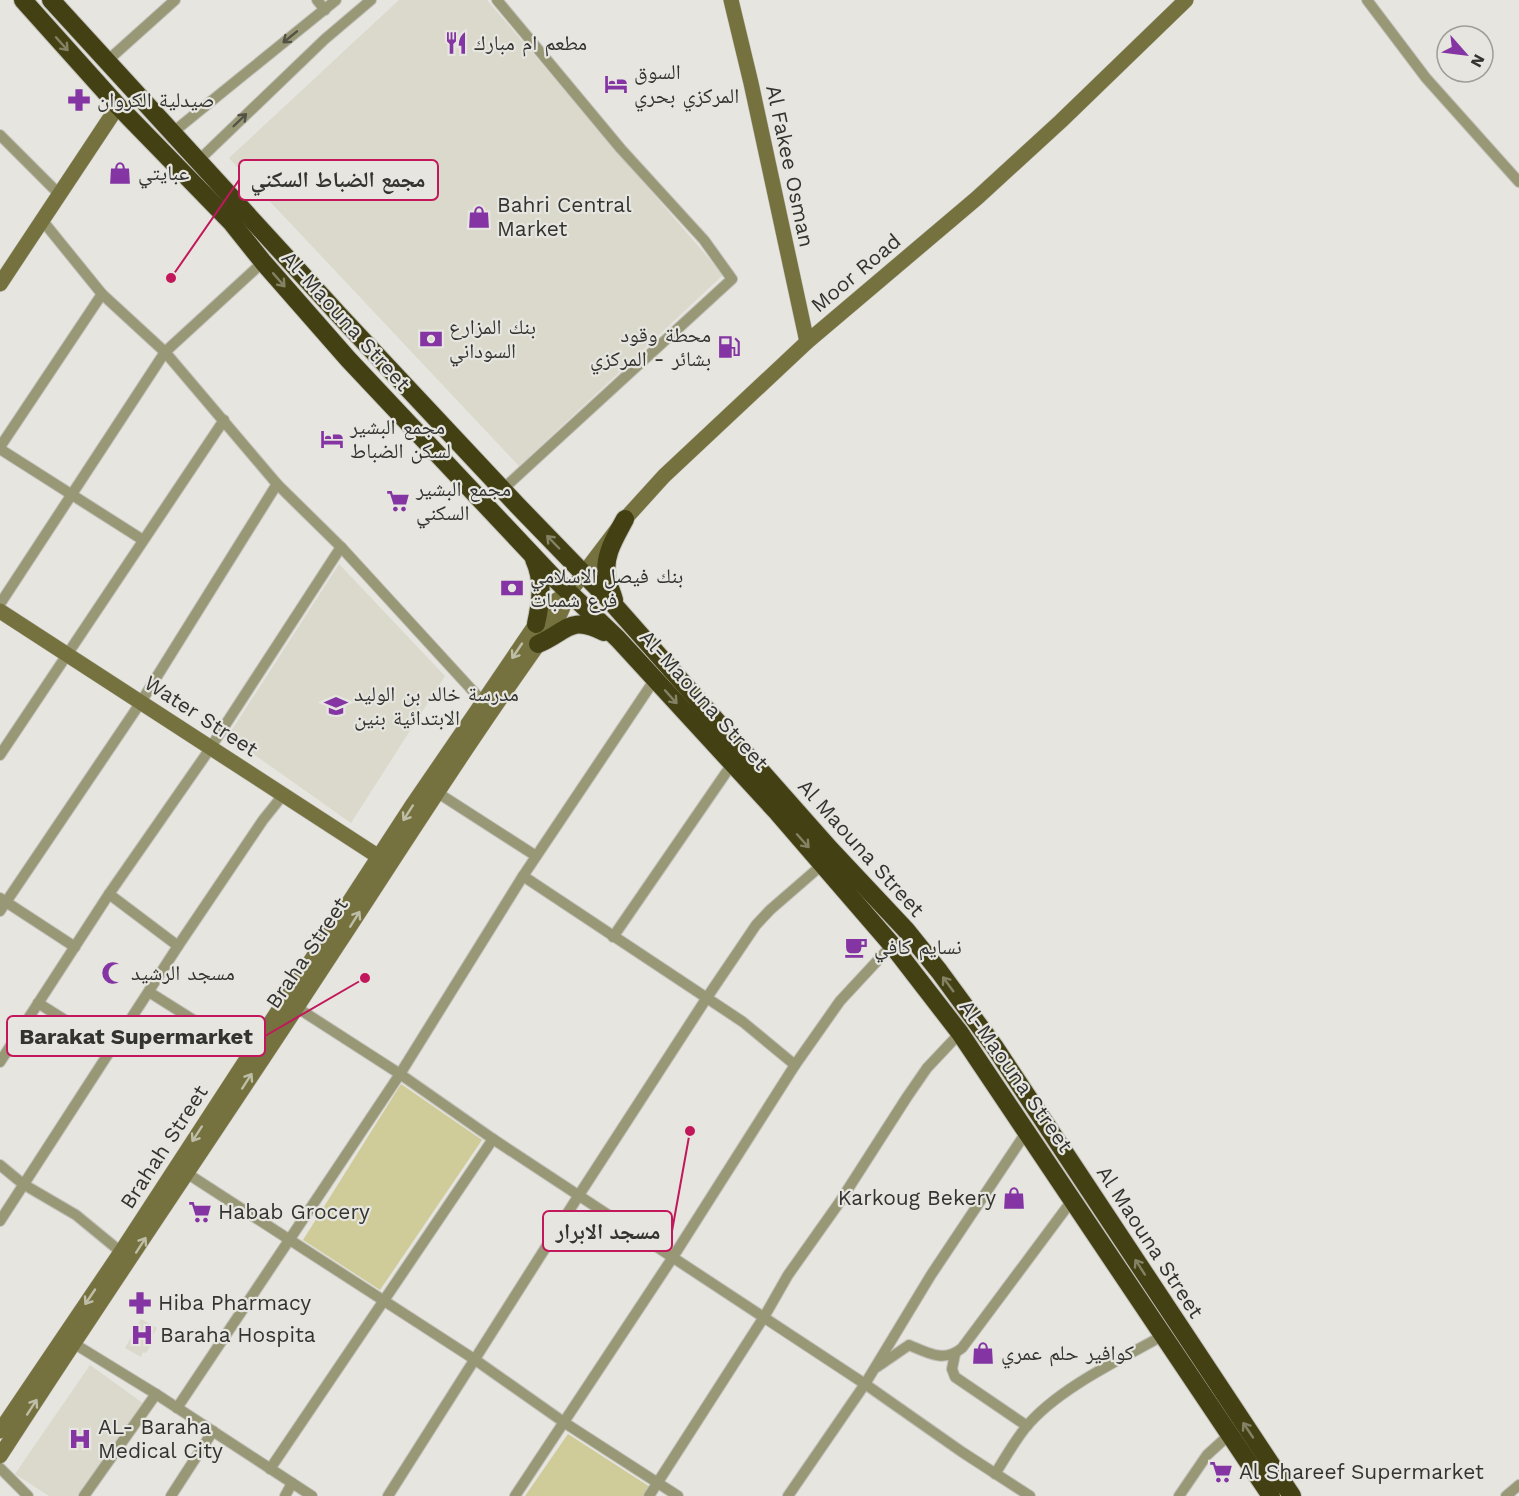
<svg xmlns="http://www.w3.org/2000/svg" width="1519" height="1496" viewBox="0 0 1519 1496" font-family="'Work Sans','Noto Naskh Arabic',sans-serif">
<rect width="100%" height="100%" fill="#e6e5df"/>
<g fill="#dad9cc">
<path d="M 399,0 L 487,0 L 723,275 L 519,466 L 229,158 Z"/>
<path d="M 339,564 L 445,676 L 351,823 L 228,736 Z"/>
<path d="M 141,1319 L 157,1328 L 149,1341 L 152,1343 L 146,1353 L 143,1352 L 141,1357 L 125,1348 Z"/>
<path d="M 90,1365 L 144,1404 L 81,1496 L 49,1496 L 15,1474 Z"/>
</g>
<g fill="#cfcc99">
<path d="M 401,1084 L 482,1140 L 380,1290 L 303,1240 Z"/>
<path d="M 568,1434 L 650,1487 L 644,1496 L 525,1496 Z"/>
</g>
<g fill="none" stroke-linecap="round" stroke-linejoin="round">
<g stroke="#c2c1bc" stroke-width="12">
<g id="street">
<path d="M 317,0 L 325,10"/>
<path d="M 497,0 L 621,149 L 704,240 L 732,279 L 503,489"/>
<path d="M 1367,0 L 1426,78 L 1519,182"/>
<path d="M 106,62 L 175,0"/>
<path d="M 172,133 L 336,0"/>
<path d="M 0,135 L 59,194"/>
<path d="M 198,161 L 325,39 L 371,0"/>
<path d="M 42,220 L 102,294 L 165,352 L 277,484 L 341,547 L 483,702"/>
<path d="M 0,447 L 102,294"/>
<path d="M 0,449 L 143,540"/>
<path d="M 0,604 L 165,352 L 263,262"/>
<path d="M 0,755 L 224,420"/>
<path d="M 438,793 L 536,856"/>
<path d="M 523,876 L 743,1022 L 795,1065"/>
<path d="M 109,894 L 178,946"/>
<path d="M 0,898 L 75,947"/>
<path d="M 0,911 L 141,702 L 277,484"/>
<path d="M 613,937 L 732,764"/>
<path d="M 149,992 L 249,1055"/>
<path d="M 38,1003 L 111,1049"/>
<path d="M 296,1007 L 400,1074 L 493,1139 L 865,1384 L 931,1275 L 1027,1131"/>
<path d="M 0,1062 L 109,894 L 205,756 L 341,547"/>
<path d="M 0,1165 L 23,1184 L 76,1215 L 121,1252"/>
<path d="M 188,1174 L 474,1359 L 565,1423 L 678,1496"/>
<path d="M 0,1221 L 178,946 L 263,820 L 283,795"/>
<path d="M 73,1343 L 156,1394 L 312,1496"/>
<path d="M 955,1354 L 952,1369 L 955,1377 L 1027,1426"/>
<path d="M 877,1367 L 909,1345 C 928,1353 944,1363 962,1348 L 1073,1199"/>
<path d="M 177,1408 L 400,1074 L 523,876 L 655,679"/>
<path d="M 0,1468 L 28,1496"/>
<path d="M 270,1469 L 493,1139"/>
<path d="M 995,1474 C 1005,1458 1014,1442 1026,1427 C 1057,1389 1121,1359 1164,1335"/>
<path d="M 84,1496 L 156,1394"/>
<path d="M 171,1496 L 213,1431"/>
<path d="M 285,1496 L 292,1483"/>
<path d="M 388,1496 L 579,1195 L 706,999 L 756,925 L 770,910 L 823,864"/>
<path d="M 515,1496 L 673,1257 L 795,1065 L 840,1001 L 892,945"/>
<path d="M 649,1496 L 764,1317 L 788,1275 L 839,1203 L 907,1097 L 927,1068 L 960,1033"/>
<path d="M 788,1496 L 865,1384 L 962,1452 L 1030,1496"/>
<path d="M 1179,1496 L 1207,1455 L 1230,1434"/>
<path d="M 1506,1496 L 1519,1485"/>
</g>
</g>
<g stroke="#c2c1bc" stroke-width="16">
<g id="secondary">
<path d="M 731,0 L 751,83 L 807,342"/>
<path d="M 0,284 L 118,106"/>
<path d="M 0,611 L 379,857"/>
<path d="M 0,1431 L 121,1252 L 411,807 L 483,702 L 536,624 L 555,601 L 569,593"/>
<path d="M 0,1456 C 111,1284 227,1115 339,943 C 411,833 482,721 560,614 L 569,593 L 584,573 L 625,519 L 664,476 L 807,342 L 977,198 L 1061,121 L 1186,0"/>
</g>
</g>
<g stroke="#c2c1bc" stroke-width="20">
<g id="highway">
<path d="M 23,0 L 118,106 L 231,222 L 263,262 L 348,359 L 556,580 L 618,639 L 778,813 L 892,945 L 960,1033 L 1271,1496"/>
<path d="M 51,0 L 340,316 L 517,505 L 614,605 L 829,848 L 906,930 L 939,971 L 994,1046 L 1292,1496"/>
<path d="M 534,559 C 544,581 541,601 536,624"/>
<path d="M 614,600 C 612,592 608,585 607,577 C 603,556 615,538 625,519"/>
<path d="M 538,644 C 567,632 570,614 604,632"/>
</g>
</g>
<use href="#street" stroke="#999876" stroke-width="10"/>
<use href="#secondary" stroke="#75723f" stroke-width="15"/>
<use href="#highway" stroke="#434014" stroke-width="18"/>
</g>
<defs><path id="oneway-shaft" d="M-6 0H5M1.5-3L5.5 0L1.5 3" fill="none" stroke-width="1.6" stroke-linecap="round" stroke-linejoin="round" transform="scale(1.5)"/></defs>
<g stroke="#525145">
<use href="#oneway-shaft" transform="translate(290 37) rotate(141)"/>
<use href="#oneway-shaft" transform="translate(240 120) rotate(-44)"/>
</g>
<g stroke="#848265">
<use href="#oneway-shaft" transform="translate(62 44) rotate(48)"/>
<use href="#oneway-shaft" transform="translate(279 280) rotate(49)"/>
<use href="#oneway-shaft" transform="translate(553 542) rotate(-134)"/>
<use href="#oneway-shaft" transform="translate(671 697) rotate(48)"/>
<use href="#oneway-shaft" transform="translate(803 841) rotate(48)"/>
<use href="#oneway-shaft" transform="translate(948 984) rotate(-126)"/>
<use href="#oneway-shaft" transform="translate(1140 1267) rotate(-123)"/>
<use href="#oneway-shaft" transform="translate(1248 1430) rotate(-124)"/>
</g>
<g stroke="#bebda7">
<use href="#oneway-shaft" transform="translate(517 651) rotate(124)"/>
<use href="#oneway-shaft" transform="translate(408 813) rotate(123)"/>
<use href="#oneway-shaft" transform="translate(355 919) rotate(-58)"/>
<use href="#oneway-shaft" transform="translate(247 1081) rotate(-57)"/>
<use href="#oneway-shaft" transform="translate(197 1134) rotate(123)"/>
<use href="#oneway-shaft" transform="translate(141 1245) rotate(-57)"/>
<use href="#oneway-shaft" transform="translate(90 1297) rotate(124)"/>
<use href="#oneway-shaft" transform="translate(32 1407) rotate(-57)"/>
</g>
<defs>
<g id="restaurant-bare" transform="scale(1.8)"><path d="M-5-6h1v4h1v-4h1v4h1v-4h1v5L-1.5 .5V6h-2V.5L-5-1ZM5-6V6H3V1.5H1.5Q1.5-4 5-6Z" fill="#8434a3" stroke="#e6e5df" stroke-width="2.5" paint-order="stroke"/></g>
<g id="hotel-bare" transform="scale(1.8)"><path d="M-6-4.5h1.5V1H6V5H4.5V3h-9V5H-6ZM-4 0a1.8 1.8 0 1 1 3.6 0ZM.5 0V-2.5h3Q6-2.5 6 0Z" fill="#8434a3" stroke="#e6e5df" stroke-width="2.5" paint-order="stroke"/></g>
<g id="pharmacy-bare" transform="scale(1.8)"><path d="M-2-6h4v4h4v4h-4v4h-4v-4h-4v-4h4Z" fill="#8434a3" stroke="#e6e5df" stroke-width="2.5" paint-order="stroke"/></g>
<g id="shop-bare" transform="scale(1.8)"><path d="M-5-2.5h2.3a2.7 3.5 0 0 1 5.4 0H5L5.5 6h-11ZM-1.5-2.5h3a1.5 2.3 0 0 0-3 0Z" fill="#8434a3" stroke="#e6e5df" stroke-width="2.5" paint-order="stroke"/></g>
<g id="bank-bare" transform="scale(1.8)"><path d="M-6-4H6V4H-6ZM0-2.3a2.3 2.3 0 1 0 0 4.6a2.3 2.3 0 1 0 0-4.6Z" fill="#8434a3" stroke="#e6e5df" stroke-width="2.5" paint-order="stroke"/></g>
<g id="fuel-bare" transform="scale(1.8)"><path d="M-5.5-6h7V0h2V4h1.3V-2.5L3-4.5l.8-.8L6-3V5H2.5V1h-1V6h-7ZM-4.2-4.7v3.2H.2V-4.7Z" fill="#8434a3" stroke="#e6e5df" stroke-width="2.5" paint-order="stroke"/></g>
<g id="supermarket-bare" transform="scale(1.8)"><path d="M-6-5.5h2.5l.6 2H6L4.5 2H-2.5L-4.4-4H-6ZM-1.5 3.2a1.3 1.3 0 1 0 .1 0ZM3 3.2a1.3 1.3 0 1 0 .1 0Z" fill="#8434a3" stroke="#e6e5df" stroke-width="2.5" paint-order="stroke"/></g>
<g id="school-bare" transform="scale(1.8)"><path d="M0-5L7-2L0 1L-7-2ZM-4 1L0 2.5L4 1V4Q0 6-4 4Z" fill="#8434a3" stroke="#e6e5df" stroke-width="2.5" paint-order="stroke"/></g>
<g id="cafe-bare" transform="scale(1.8)"><path d="M-5.5-4.5H6V0H3Q3 3.5 0 3.5H-2.5Q-5.5 3.5-5.5 0ZM3-3.2v2h1.7v-2ZM-6 4.5H4V6H-6Z" fill="#8434a3" stroke="#e6e5df" stroke-width="2.5" paint-order="stroke"/></g>
<g id="mosque-bare" transform="scale(1.8)"><path d="M3.5-4.9A6 6 0 1 0 3.5 4.9A5 5 0 1 1 3.5-4.9Z" fill="#8434a3" stroke="#e6e5df" stroke-width="2.5" paint-order="stroke"/></g>
<g id="hospital-bare" transform="scale(1.8)"><path d="M-5-5h3v3.5h4V-5h3V5h-3V1.5h-4V5h-3Z" fill="#8434a3" stroke="#e6e5df" stroke-width="2.5" paint-order="stroke"/></g>
</defs>
<g fill-rule="evenodd">
<use href="#restaurant-bare" x="456" y="43"/>
<use href="#hotel-bare" x="616" y="84"/>
<use href="#pharmacy-bare" x="79" y="100"/>
<use href="#shop-bare" x="120" y="173"/>
<use href="#shop-bare" x="479" y="217"/>
<use href="#bank-bare" x="431" y="339"/>
<use href="#fuel-bare" x="729" y="347"/>
<use href="#hotel-bare" x="332" y="439"/>
<use href="#supermarket-bare" x="398" y="501"/>
<use href="#bank-bare" x="512" y="588"/>
<use href="#school-bare" x="336" y="706"/>
<use href="#cafe-bare" x="856" y="947"/>
<use href="#mosque-bare" x="113" y="973"/>
<use href="#shop-bare" x="1014" y="1198"/>
<use href="#supermarket-bare" x="200" y="1212"/>
<use href="#pharmacy-bare" x="140" y="1303"/>
<use href="#hospital-bare" x="142" y="1335"/>
<use href="#shop-bare" x="983" y="1353"/>
<use href="#hospital-bare" x="80" y="1439"/>
<use href="#supermarket-bare" x="1221" y="1472"/>
</g>
<g text-anchor="middle" stroke-width="4.5" stroke-linejoin="round" paint-order="stroke">
<g font-size="21" fill="#333330" stroke="#e6e5df" text-anchor="start">
<text x="474" y="50">مطعم ام مبارك</text>
<text x="634" y="79">السوق<tspan x="634" dy="24">المركزي بحري</tspan></text>
<text x="97" y="107">صيدلية الكروان</text>
<text x="138" y="180">عبايتي</text>
<text x="497" y="212">Bahri Central<tspan x="497" dy="24">Market</tspan></text>
<text x="449" y="334">بنك المزارع<tspan x="449" dy="24">السوداني</tspan></text>
<text x="711" y="342" text-anchor="end">محطة وقود<tspan x="711" dy="24">بشائر - المركزي</tspan></text>
<text x="350" y="434">مجمع البشير<tspan x="350" dy="24">لسكن الضباط</tspan></text>
<text x="416" y="496">مجمع البشير<tspan x="416" dy="24">السكني</tspan></text>
<text x="530" y="583">بنك فيصل الاسلامي<tspan x="530" dy="24">فرع شمبات</tspan></text>
<text x="354" y="701">مدرسة خالد بن الوليد<tspan x="354" dy="24">الابتدائية بنين</tspan></text>
<text x="874" y="954">نسايم كافي</text>
<text x="131" y="980">مسجد الرشيد</text>
<text x="996" y="1205" text-anchor="end">Karkoug Bekery</text>
<text x="218" y="1219">Habab Grocery</text>
<text x="158" y="1310">Hiba Pharmacy</text>
<text x="160" y="1342">Baraha Hospita</text>
<text x="1001" y="1360">كوافير حلم عمري</text>
<text x="98" y="1434">AL- Baraha<tspan x="98" dy="24">Medical City</tspan></text>
<text x="1239" y="1479">Al Shareef Supermarket</text>
</g>
<g font-size="21" fill="#333330" stroke="#e6e5df">
<text transform="translate(790 166) rotate(78)" y="7">Al Fakee Osman</text>
<text transform="translate(856 273) rotate(-40)" y="7">Moor Road</text>
<text transform="translate(346 321) rotate(48)" y="7">Al-Maouna Street</text>
<text transform="translate(704 700) rotate(48)" y="7">Al-Maouna Street</text>
<text transform="translate(201 716) rotate(33)" y="7">Water Street</text>
<text transform="translate(861 848) rotate(48)" y="7">Al Maouna Street</text>
<text transform="translate(307 953) rotate(-56)" y="7">Braha Street</text>
<text transform="translate(1016 1076) rotate(55)" y="7">Al-Maouna Street</text>
<text transform="translate(164 1147) rotate(-57)" y="7">Brahah Street</text>
<text transform="translate(1150 1242) rotate(57)" y="7">Al Maouna Street</text>
</g>
</g>
<path fill="none" stroke="#c2185b" stroke-width="2" d="M171 278L239 180M365 978L265 1036M690 1131L672 1231"/>
<g fill="#c2185b" stroke="#e6e5df" stroke-width="2">
<circle cx="171" cy="278" r="6"/>
<circle cx="365" cy="978" r="6"/>
<circle cx="690" cy="1131" r="6"/>
</g>
<g fill="#e6e5df" stroke="#c2185b" stroke-width="2">
<rect x="239" y="160" width="199" height="40" rx="6"/>
<rect x="7" y="1016" width="258" height="40" rx="6"/>
<rect x="543" y="1211" width="129" height="40" rx="6"/>
</g>
<g font-size="22" text-anchor="middle" font-weight="bold" fill="#333330">
<text x="338" y="187">مجمع الضباط السكني</text>
<text x="136" y="1044">Barakat Supermarket</text>
<text x="608" y="1239">مسجد الابرار</text>
</g>
<g transform="translate(1465 54) rotate(118)"><circle r="28" fill="#e6e5df" stroke="#9e9e99" stroke-width="1.5"/>
<path d="M0-4.5L10 22L0 15L-10 22Z" fill="#8434a3"/>
<text y="-9" font-size="16" font-weight="bold" text-anchor="middle" fill="#333330">N</text>
</g>
</svg>
